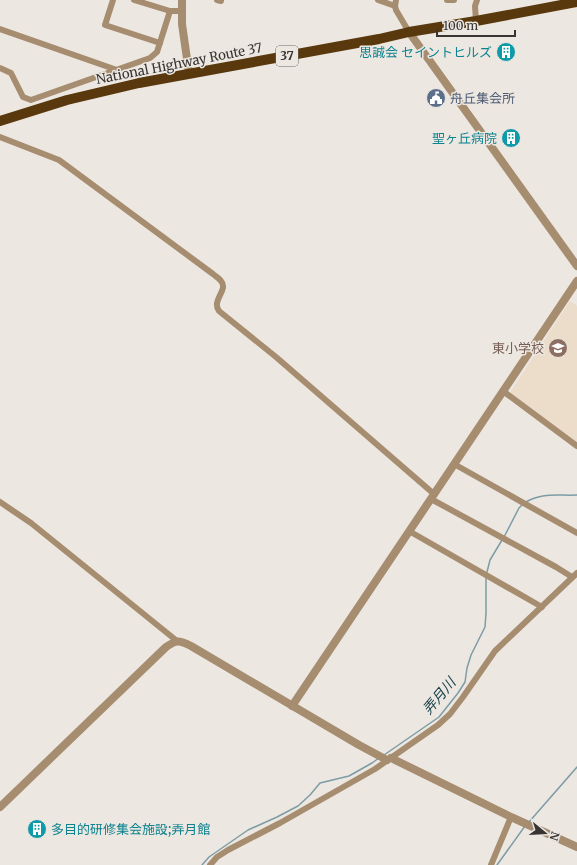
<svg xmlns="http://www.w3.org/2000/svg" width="577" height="865" viewBox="0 0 577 865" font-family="Merriweather,'Noto Sans JP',serif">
<rect width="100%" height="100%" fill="#ede7e1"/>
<path fill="#ecdcca" d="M 570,301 L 577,306 L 577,442 L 511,395 L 511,391 Z"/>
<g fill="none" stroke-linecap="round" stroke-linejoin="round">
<g stroke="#7c9ca6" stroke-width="1.5">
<path d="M 526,502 C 543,492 558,496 577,495"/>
<path d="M 504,537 L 519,508 L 523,504"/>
<path d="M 487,572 L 490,560 L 502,540"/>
<path d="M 384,755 L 439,717 L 458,693 L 465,682 L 467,668 L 471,655 L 485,627 L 486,613 L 486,578"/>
<path d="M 529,822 L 577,767"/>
<path d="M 202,865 L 209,857 L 248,830 L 277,817 L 298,806 L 310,795 L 320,783 L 349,776 L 372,763 L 379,758"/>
<path d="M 497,865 L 525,826"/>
</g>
<g stroke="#a68d70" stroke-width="6">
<path d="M 113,0 L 105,25 L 160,43"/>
<path d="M 134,0 L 170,11"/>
<path d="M 217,0 L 221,1 L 221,0"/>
<path d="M 378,0 L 395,6"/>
<path d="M 396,0 L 395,6 L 396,10 L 409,32"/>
<path d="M 447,0 L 454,0"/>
<path d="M 476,21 L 475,6 L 477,0"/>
<path d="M 0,29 L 117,70"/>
<path d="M 0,68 L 11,73 L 23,97 L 31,100 L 150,58 L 157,52 L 170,11 L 181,11"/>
<path d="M 0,137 L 59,160 L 213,274 C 215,276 219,278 221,281 C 229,290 211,300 219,311 L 276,357 L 434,494"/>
<path d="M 503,391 L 577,446"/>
<path d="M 454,464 L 577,533"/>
<path d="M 431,499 L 556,567 L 572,577"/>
<path d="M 0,502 L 31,523 L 177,641"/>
<path d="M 409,531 L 542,607"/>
<path d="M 210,865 L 217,857 L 228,850 L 280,823 L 375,769 L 438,725 L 450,714 L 463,697 L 495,651 L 577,573"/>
<path d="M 491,865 L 511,817"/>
</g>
<g stroke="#a68d70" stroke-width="8">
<path d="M 182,0 L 182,24 L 189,73"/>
<path d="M 409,32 L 577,266"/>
<path d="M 292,706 L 577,281"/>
<path d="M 391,758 L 511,817 L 577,847"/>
<path d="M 0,807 L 166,647 C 176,640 179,640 191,646 L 359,745 L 387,760"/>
</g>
<path stroke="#58380c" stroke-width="10" d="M 0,121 L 67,100 L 139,83 L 379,39 L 409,32 L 476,21 L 577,2"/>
</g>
<defs>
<g id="building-disc" transform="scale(1)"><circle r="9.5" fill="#0f9aa8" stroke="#ede7e1"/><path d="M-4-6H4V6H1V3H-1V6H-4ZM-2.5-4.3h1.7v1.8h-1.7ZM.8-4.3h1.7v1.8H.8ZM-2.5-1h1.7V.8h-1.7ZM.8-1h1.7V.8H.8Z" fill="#fff"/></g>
<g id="civic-disc" transform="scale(1)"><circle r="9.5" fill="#5c6f8a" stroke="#ede7e1"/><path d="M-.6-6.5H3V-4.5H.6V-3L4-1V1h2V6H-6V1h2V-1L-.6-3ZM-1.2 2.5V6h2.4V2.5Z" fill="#fff"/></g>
<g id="school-disc" transform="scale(1)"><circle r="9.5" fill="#8d6e63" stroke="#ede7e1"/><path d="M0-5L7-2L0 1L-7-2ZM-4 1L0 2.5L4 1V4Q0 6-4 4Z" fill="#fff"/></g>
</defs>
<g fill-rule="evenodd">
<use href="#building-disc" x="506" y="52"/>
<use href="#civic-disc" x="436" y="98"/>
<use href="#building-disc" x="511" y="138"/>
<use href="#school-disc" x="558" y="348"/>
<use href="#building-disc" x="37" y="829"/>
</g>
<g text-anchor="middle" stroke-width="3" stroke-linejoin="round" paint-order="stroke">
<rect fill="#ede7e1" stroke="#6e6a66" stroke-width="1" x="276" y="46" width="22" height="20" rx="3"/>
<g font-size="12" font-weight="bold" fill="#373432">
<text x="287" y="60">37</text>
</g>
<g font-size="13" fill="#0d838f" stroke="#ede7e1" text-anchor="end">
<text x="492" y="57">思誠会 セイントヒルズ</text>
<text x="497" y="143">聖ヶ丘病院</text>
<text x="51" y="834" text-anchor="start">多目的研修集会施設;弄月館</text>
</g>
<g font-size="13" fill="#373432" stroke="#ede7e1">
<text transform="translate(179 63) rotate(-11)" y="5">National Highway Route 37</text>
</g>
<g font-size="13" fill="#4e5e75" stroke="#ede7e1" text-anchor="start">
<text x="450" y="103">舟丘集会所</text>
</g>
<g font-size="13" fill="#785e54" stroke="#ede7e1" text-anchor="end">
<text x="544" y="353">東小学校</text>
</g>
<g font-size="14" font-style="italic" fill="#15404a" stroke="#ede7e1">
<text transform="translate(439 696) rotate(-50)" y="5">弄月川</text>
</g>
</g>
<g transform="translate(545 833) rotate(108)" stroke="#ede7e1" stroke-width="3" paint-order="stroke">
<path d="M0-3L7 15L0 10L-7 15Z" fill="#373432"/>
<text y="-6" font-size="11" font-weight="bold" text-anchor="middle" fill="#373432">N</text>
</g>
<path d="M437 30v6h78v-6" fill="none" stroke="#373432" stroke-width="2"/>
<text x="443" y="30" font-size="12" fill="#373432" stroke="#ede7e1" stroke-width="3" paint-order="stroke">100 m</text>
</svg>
